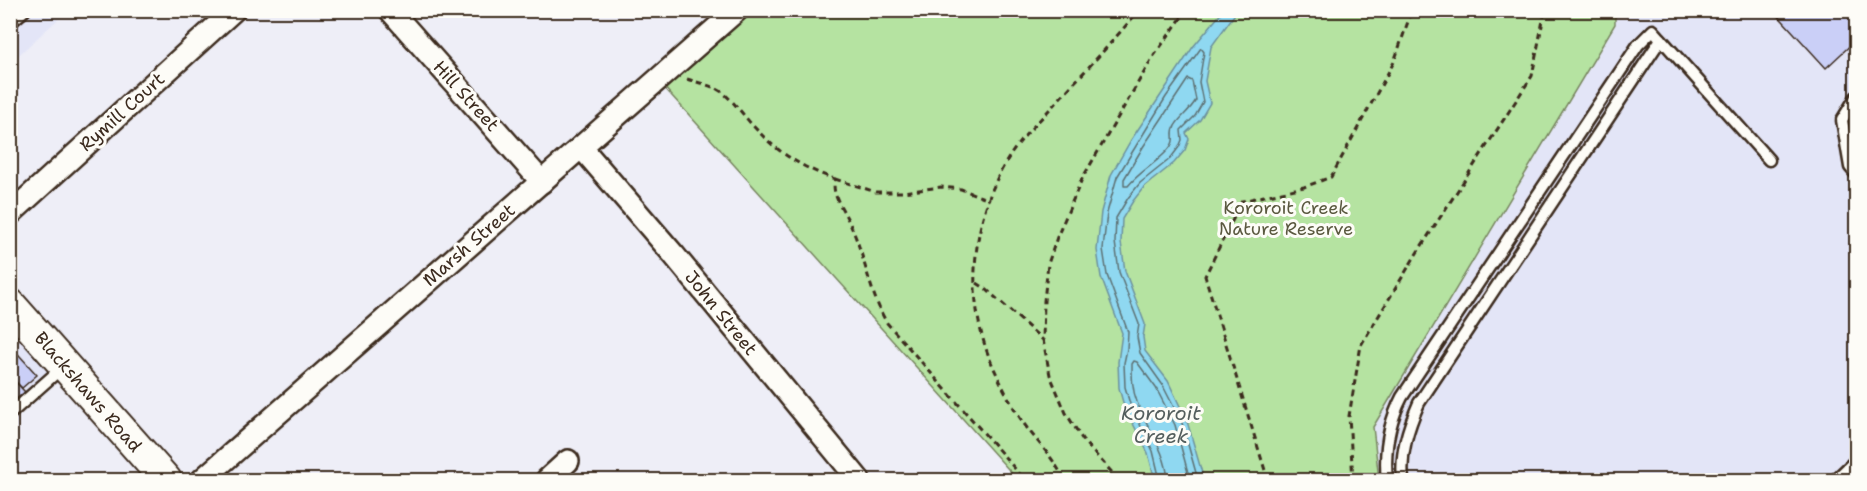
<svg xmlns="http://www.w3.org/2000/svg" width="1867" height="491" viewBox="0 0 1867 491" font-family="'Shantell Sans',sans-serif">
<rect width="100%" height="100%" fill="#eeeef7"/>
<filter id="ink" filterUnits="userSpaceOnUse"><feTurbulence type="fractalNoise" baseFrequency=".0167" numOctaves="2"/><feDisplacementMap in="SourceGraphic" scale="12" xChannelSelector="R" yChannelSelector="G"/><feConvolveMatrix kernelMatrix="1 2 1 2 8 2 1 2 1" color-interpolation-filters="sRGB"/></filter>
<g filter="url(#ink)">
<g fill="#e3e5f7">
<path d="M 11,11 L 67,11 L 11,62 Z"/>
<path d="M 1615,11 L 1856,11 L 1856,480 L 1379,480 L 1373,427 L 1615,25 Z"/>
<path d="M 10,323 L 58,377 L 10,419 Z"/>
</g>
<path fill="#b5e3a1" stroke="#788660" stroke-width="1.5" d="M 748,11 L 1615,11 L 1615,24 L 1373,427 L 1379,480 L 1018,480 L 663,86 Z"/>
<path fill="#8fd8f1" stroke="#6d929d" stroke-width="1.5" d="M 1223,11 L 1237,11 L 1211,47 L 1205,81 L 1210,103 L 1200,120 L 1186,133 L 1189,139 L 1185,150 L 1174,163 L 1144,187 L 1133,201 L 1122,219 L 1121,242 L 1125,271 L 1145,324 L 1143,337 L 1145,351 L 1168,381 L 1187,421 L 1204,480 L 1155,480 L 1148,453 L 1124,406 L 1119,388 L 1118,362 L 1122,333 L 1101,277 L 1097,250 L 1101,212 L 1111,175 L 1131,140 L 1193,47 Z"/>
<g fill="none" stroke-linecap="round" stroke-linejoin="round">
<g stroke="#5d7072" stroke-width="1.5">
<path d="M 1188,79 L 1192,81 L 1196,100 C 1189,112 1180,117 1175,126 C 1169,136 1179,138 1167,151 C 1155,164 1139,172 1128,186 L 1124,186 L 1124,179 L 1143,147 Z"/>
<path d="M 1160,480 L 1153,451 L 1130,404 L 1125,387 L 1124,363 L 1127,349 L 1128,332 L 1107,275 L 1103,249 L 1107,213 L 1117,177 L 1166,97 L 1201,48 L 1204,52 L 1199,82 L 1203,102 L 1195,116 L 1181,130 L 1182,140 L 1179,147 L 1170,159 L 1140,183 L 1128,198 L 1116,218 L 1115,242 L 1119,272 L 1139,324 L 1137,337 L 1140,353 L 1162,384 L 1182,423 L 1198,480"/>
<path d="M 1168,480 C 1166,451 1147,428 1137,402 C 1132,389 1132,377 1132,364 L 1134,361 L 1137,362 L 1156,388 L 1175,425 L 1190,480"/>
</g>
</g>
<g fill="#cacff7" stroke="#3b2a1e" stroke-width="1.5">
<path d="M 1773,10 L 1856,10 L 1856,40 L 1826,68 Z"/>
<path d="M 10,345 L 37,375 L 22,388 L 10,376 Z"/>
<path d="M 10,376 L 25,392 L 14,401 L 10,397 Z"/>
</g>
<g fill="none" stroke-linecap="round" stroke-linejoin="round">
<g stroke="#3b2a1e" stroke-width="15">
<g id="lane">
<path d="M 10,23 L 25,10"/>
<path d="M 1856,97 L 1842,120 L 1850,167 L 1856,174"/>
<path d="M 10,414 L 64,366"/>
<path d="M 1387,480 C 1384,451 1388,424 1402,397 L 1638,45 L 1653,30 L 1769,160"/>
<path d="M 1403,480 C 1400,453 1408,428 1419,403 L 1661,39"/>
<path d="M 1835,480 L 1856,460"/>
</g>
</g>
<g stroke="#3b2a1e" stroke-width="26">
<g id="street">
<path d="M 390,10 L 542,182"/>
<path d="M 581,147 L 674,255 L 859,480"/>
<path d="M 10,214 L 234,10"/>
<path d="M 202,480 L 737,10"/>
<path d="M 547,480 L 568,461"/>
</g>
</g>
<g stroke="#3b2a1e" stroke-width="34">
<path id="secondary" d="M 10,304 L 166,480"/>
</g>
<g stroke="#3b2a1e" stroke-width="3" stroke-dasharray="6 4.5" stroke-linecap="butt">
<path d="M 687,79 C 698,83 712,85 722,92 C 736,103 747,121 760,133 C 781,155 807,170 835,179 C 831,193 841,206 847,218 C 865,252 868,291 887,323 L 1025,480"/>
<path d="M 835,179 L 876,192 L 903,192 L 941,187 L 961,189 L 989,200"/>
<path d="M 977,283 L 986,289 L 1043,340"/>
<path d="M 1064,480 C 1055,460 1041,446 1027,428 C 1013,409 1002,386 992,364 C 962,296 972,207 1016,147 C 1026,133 1039,121 1050,109 C 1080,76 1111,44 1139,10"/>
<path d="M 1119,480 L 1084,442 L 1066,413 L 1050,375 L 1043,340 L 1044,301 L 1048,264 L 1057,237 L 1082,179 L 1153,57 L 1187,10"/>
<path d="M 1268,480 L 1205,276 L 1242,201 L 1304,187 L 1331,177 L 1394,62 L 1412,10"/>
<path d="M 1353,480 L 1349,416 L 1361,345 L 1417,253 L 1532,76 L 1545,10"/>
</g>
<use href="#lane" stroke="#fdfcf7" stroke-width="10"/>
<use href="#street" stroke="#fdfcf7" stroke-width="21"/>
<use href="#secondary" stroke="#fdfcf7" stroke-width="30"/>
</g>
</g>
<g text-anchor="middle" stroke-width="6" stroke-linejoin="round" paint-order="stroke">
<g font-size="18" fill="#3b2a1e" stroke="#fdfcf7">
<text transform="translate(466 96) rotate(48)" y="6">Hill Street</text>
<text transform="translate(122 112) rotate(-42)" y="6">Rymill Court</text>
<text transform="translate(469 245) rotate(-41)" y="6">Marsh Street</text>
<text transform="translate(721 313) rotate(51)" y="6">John Street</text>
<text transform="translate(88 392) rotate(49)" y="6">Blackshaws Road</text>
</g>
<g font-size="18" fill="#5a583f" stroke="#fdfcf7">
<text x="1286" y="214">Kororoit Creek<tspan x="1286" dy="21">Nature Reserve</tspan></text>
</g>
<g font-size="20" font-style="italic" fill="#545e5d" stroke="#fdfcf7">
<text x="1161" y="420">Kororoit<tspan x="1161" dy="23">Creek</tspan></text>
</g>
</g>
<rect width="1867" height="491" fill="none" stroke="#fdfcf7" stroke-width="36"/>
<rect x="18" y="18" width="1831" height="455" fill="none" stroke="#3b2a1e" stroke-width="2" filter="url(#ink)"/>
</svg>
